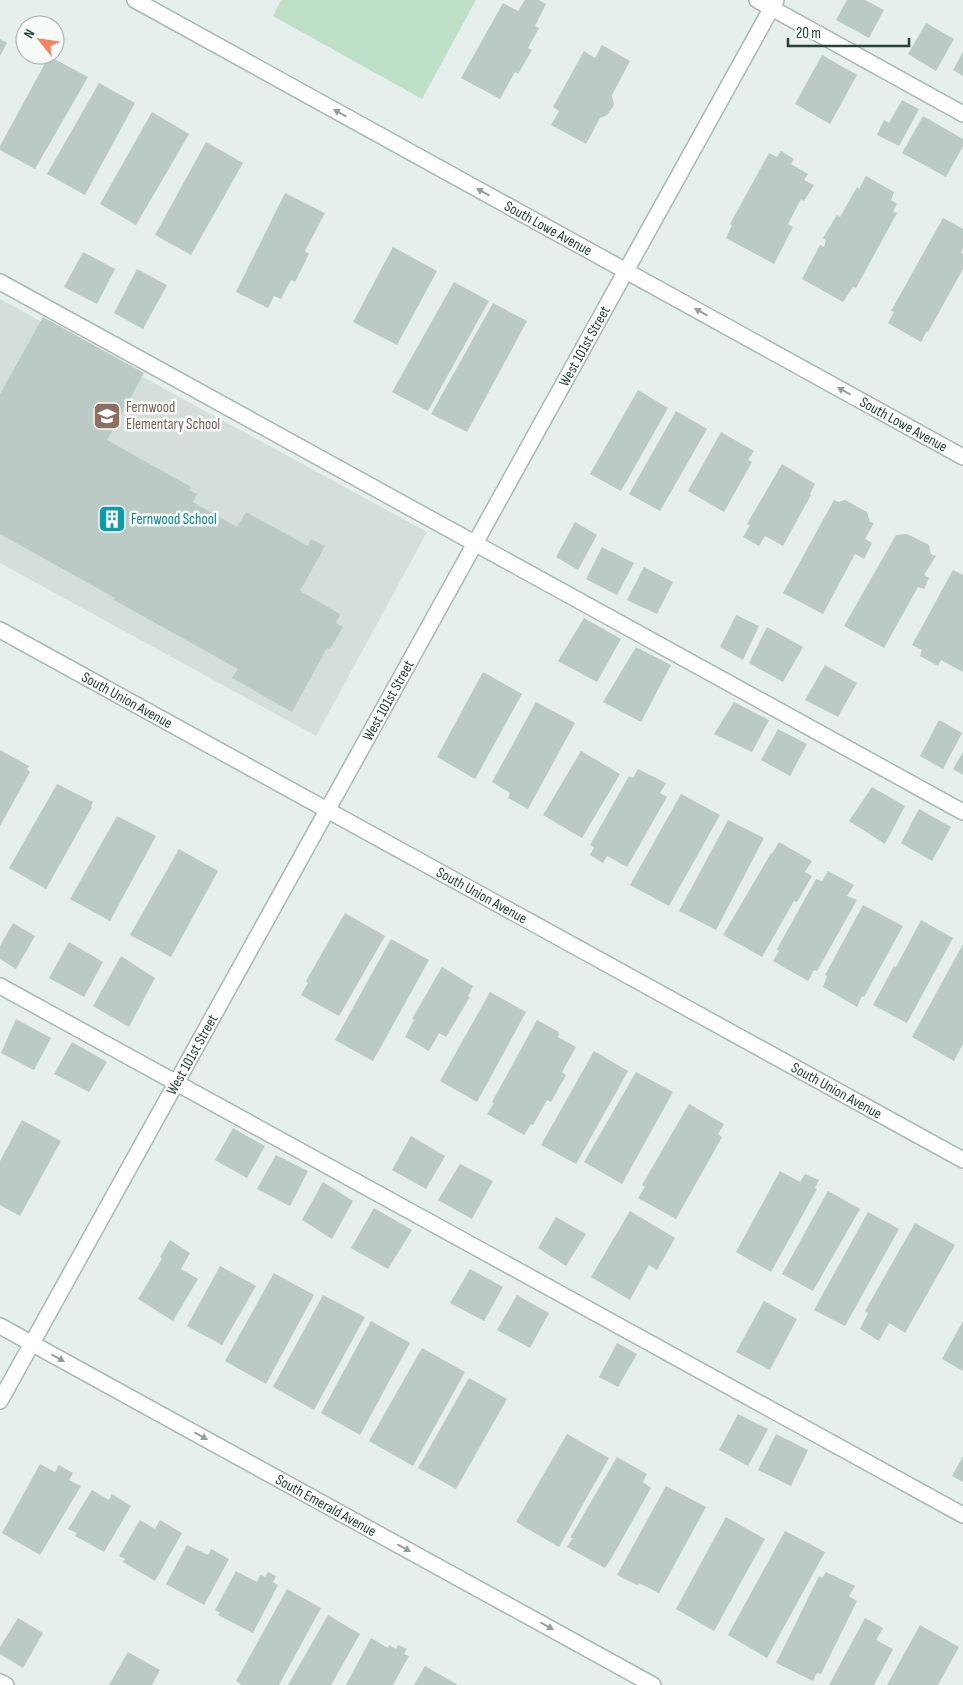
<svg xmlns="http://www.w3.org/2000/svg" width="963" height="1685" viewBox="0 0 963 1685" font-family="'Sofia Sans Condensed',sans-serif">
<rect width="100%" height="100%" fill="#e6efeb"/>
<path fill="#d4dfda" d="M 0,299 L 427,532 L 316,736 L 0,563 Z"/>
<path fill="#bfe0c8" d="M 281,0 L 476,0 L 422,99 L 273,16 Z"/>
<g fill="#bbcac4">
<path d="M 525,0 L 539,0 L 546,4 L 535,26 L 539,28 L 528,48 L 532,50 L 518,74 L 515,72 L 500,99 L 461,78 L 503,3 L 518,11 Z"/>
<path d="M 847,0 L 865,0 L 884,10 L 869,38 L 836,20 Z"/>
<path d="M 926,23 L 954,39 L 936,71 L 908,54 Z"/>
<path d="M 0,39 L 7,43 L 0,56 Z"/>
<path d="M 602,45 L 630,61 L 612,95 L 614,105 L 607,115 L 600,118 L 586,144 L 551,125 L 559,111 L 553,107 L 584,51 L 595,58 Z"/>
<path d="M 963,52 L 963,76 L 953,70 Z"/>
<path d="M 822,55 L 857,75 L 830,124 L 795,104 Z"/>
<path d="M 49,56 L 88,77 L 35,169 L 0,150 L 0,146 Z"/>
<path d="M 99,83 L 135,103 L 85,195 L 47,174 Z"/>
<path d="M 902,100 L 919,109 L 899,146 L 877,135 L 884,120 L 889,123 Z"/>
<path d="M 152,112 L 189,134 L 136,225 L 100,204 Z"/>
<path d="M 923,116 L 963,139 L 963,146 L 946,177 L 902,153 Z"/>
<path d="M 206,142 L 243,163 L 191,255 L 155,235 Z"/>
<path d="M 781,151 L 794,159 L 791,164 L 808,174 L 804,180 L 814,185 L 804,201 L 801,199 L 788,224 L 793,227 L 774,264 L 726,238 L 732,225 L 730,224 L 769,153 L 777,157 Z"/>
<path d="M 866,176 L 894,192 L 891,200 L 897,204 L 893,211 L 897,213 L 856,288 L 853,287 L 843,302 L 802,279 L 820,245 L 824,247 L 826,240 L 823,238 L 837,215 L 840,217 L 857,187 L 859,189 Z"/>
<path d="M 285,193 L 325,213 L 305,251 L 309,254 L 295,282 L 291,280 L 281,299 L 274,296 L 268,308 L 236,292 Z"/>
<path d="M 943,218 L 963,229 L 963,248 L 961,252 L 963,254 L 963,269 L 928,332 L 927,331 L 921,342 L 888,323 L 894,312 L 891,311 Z"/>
<path d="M 393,247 L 437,271 L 397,345 L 353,322 Z"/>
<path d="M 83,252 L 115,269 L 97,304 L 64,287 Z"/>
<path d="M 137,269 L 167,285 L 143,329 L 114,313 Z"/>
<path d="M 454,282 L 489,301 L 428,411 L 392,392 Z"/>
<path d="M 493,303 L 527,321 L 467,432 L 431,414 Z"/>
<path d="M 43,317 L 144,373 L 107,440 L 191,487 L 189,490 L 197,494 L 193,502 L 237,527 L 246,512 L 308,546 L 311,539 L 325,546 L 300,591 L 340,614 L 336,623 L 343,627 L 330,649 L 327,648 L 292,712 L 232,678 L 238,669 L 114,600 L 115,598 L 0,534 L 0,394 Z"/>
<path d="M 638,390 L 668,408 L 621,491 L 590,474 Z"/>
<path d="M 676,411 L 707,429 L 660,511 L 629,494 Z"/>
<path d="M 721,432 L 754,451 L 748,460 L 752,462 L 724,512 L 688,491 Z"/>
<path d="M 782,464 L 815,484 L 810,494 L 811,495 L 783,546 L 765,536 L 759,546 L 743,537 L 750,525 L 747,524 Z"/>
<path d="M 834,500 L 838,502 L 845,500 L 867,512 L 870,522 L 874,523 L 865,539 L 872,543 L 864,559 L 855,554 L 823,614 L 783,593 Z"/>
<path d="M 575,522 L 597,535 L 578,570 L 556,557 Z"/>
<path d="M 907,534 L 929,545 L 931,554 L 936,556 L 924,575 L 929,578 L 924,589 L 918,587 L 884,648 L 844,626 L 896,535 Z"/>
<path d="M 602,547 L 634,563 L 617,595 L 586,579 Z"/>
<path d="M 644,567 L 673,582 L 657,614 L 627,600 Z"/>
<path d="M 953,570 L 963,575 L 963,672 L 941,660 L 938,666 L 920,656 L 922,650 L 912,645 Z"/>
<path d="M 736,615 L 759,626 L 743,660 L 720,647 Z"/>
<path d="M 584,618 L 621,639 L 597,682 L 558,661 Z"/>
<path d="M 767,627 L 803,647 L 783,682 L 749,663 Z"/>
<path d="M 636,647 L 671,665 L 641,722 L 603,702 Z"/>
<path d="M 825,665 L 857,683 L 838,717 L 805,700 Z"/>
<path d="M 483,672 L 522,694 L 475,779 L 437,757 Z"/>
<path d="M 536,702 L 575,723 L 528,809 L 508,798 L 510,793 L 492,782 Z"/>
<path d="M 734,702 L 769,720 L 752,752 L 714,734 Z"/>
<path d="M 939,720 L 962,733 L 943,769 L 920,756 Z"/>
<path d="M 778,729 L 807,744 L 790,776 L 761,760 Z"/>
<path d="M 0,750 L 29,766 L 27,769 L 30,772 L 0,826 Z"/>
<path d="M 581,751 L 620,774 L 582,838 L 543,815 Z"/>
<path d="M 963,752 L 963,775 L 953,769 Z"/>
<path d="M 638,769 L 666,783 L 660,793 L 667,797 L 627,867 L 607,856 L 603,863 L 590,855 L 594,847 L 590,845 L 629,776 L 633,778 Z"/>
<path d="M 57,784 L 93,802 L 91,806 L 92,807 L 46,889 L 9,868 Z"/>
<path d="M 872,787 L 905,806 L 885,844 L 849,821 Z"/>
<path d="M 681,794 L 720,815 L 669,906 L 630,885 Z"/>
<path d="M 919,809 L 951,827 L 932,861 L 901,843 Z"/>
<path d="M 117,816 L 156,836 L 110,921 L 70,899 Z"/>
<path d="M 728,820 L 764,838 L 716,930 L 679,911 Z"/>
<path d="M 779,842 L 812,861 L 805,872 L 812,876 L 797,902 L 794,901 L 762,957 L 723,935 L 771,853 L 772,854 Z"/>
<path d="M 179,849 L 218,871 L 171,957 L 130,935 Z"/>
<path d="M 828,871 L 854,885 L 847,896 L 857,900 L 817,971 L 814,970 L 808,981 L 773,961 L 779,951 L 777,949 L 816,879 L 822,881 Z"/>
<path d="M 863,905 L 903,926 L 864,997 L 862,996 L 857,1007 L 823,987 L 827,976 L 825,975 Z"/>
<path d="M 345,913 L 385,936 L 339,1016 L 301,995 L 308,983 L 306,981 Z"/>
<path d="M 921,920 L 953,938 L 907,1023 L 873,1005 L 894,966 L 896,967 Z"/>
<path d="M 13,923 L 35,936 L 16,969 L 0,959 L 0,946 Z"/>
<path d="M 391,939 L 429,960 L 373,1061 L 335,1040 Z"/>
<path d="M 69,942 L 103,962 L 84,997 L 49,978 Z"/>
<path d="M 963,944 L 963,1044 L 954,1061 L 912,1037 Z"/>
<path d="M 121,956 L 155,978 L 129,1027 L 93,1006 Z"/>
<path d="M 442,967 L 473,986 L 468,996 L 470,997 L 446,1037 L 439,1033 L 429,1051 L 405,1037 L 414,1020 L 412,1019 Z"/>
<path d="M 490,992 L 526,1012 L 477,1102 L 440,1081 Z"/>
<path d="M 16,1019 L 51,1038 L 34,1070 L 1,1053 Z"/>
<path d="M 537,1020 L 559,1032 L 558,1037 L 576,1047 L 562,1072 L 566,1075 L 551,1102 L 547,1100 L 533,1125 L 531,1124 L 524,1135 L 487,1114 L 494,1103 L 492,1102 Z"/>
<path d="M 72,1042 L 107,1062 L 89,1092 L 54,1074 Z"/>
<path d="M 594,1051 L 628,1071 L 576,1164 L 541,1145 Z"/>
<path d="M 636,1072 L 673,1092 L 622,1184 L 584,1162 Z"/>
<path d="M 689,1104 L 724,1124 L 718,1134 L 722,1137 L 676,1219 L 638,1198 L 645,1187 L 642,1185 Z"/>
<path d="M 22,1120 L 61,1141 L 20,1216 L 0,1205 L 0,1161 Z"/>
<path d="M 233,1128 L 265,1146 L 247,1178 L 215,1160 Z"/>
<path d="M 411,1136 L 445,1156 L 426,1189 L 392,1170 Z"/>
<path d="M 276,1155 L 308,1171 L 290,1206 L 257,1189 Z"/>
<path d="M 460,1164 L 493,1181 L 472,1219 L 438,1200 Z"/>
<path d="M 780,1171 L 800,1182 L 805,1174 L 819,1180 L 815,1188 L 817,1189 L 771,1272 L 736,1252 Z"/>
<path d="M 323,1182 L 353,1201 L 332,1239 L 302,1220 Z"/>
<path d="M 828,1191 L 860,1209 L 813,1291 L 782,1274 Z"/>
<path d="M 374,1208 L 412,1230 L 388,1269 L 351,1248 Z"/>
<path d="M 630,1211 L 675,1238 L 657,1270 L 649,1265 L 630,1300 L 591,1277 Z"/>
<path d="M 868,1212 L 899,1229 L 845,1326 L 814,1310 Z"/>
<path d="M 556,1217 L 586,1234 L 566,1266 L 538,1248 Z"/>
<path d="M 915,1223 L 955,1245 L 905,1333 L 889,1323 L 879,1341 L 860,1329 L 868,1313 L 865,1311 Z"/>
<path d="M 170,1240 L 190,1253 L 181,1269 L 198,1279 L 173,1321 L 138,1299 L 162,1259 L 160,1257 Z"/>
<path d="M 220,1266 L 256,1286 L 222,1345 L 187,1326 Z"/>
<path d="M 470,1269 L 503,1287 L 484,1321 L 450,1303 Z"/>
<path d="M 274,1273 L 314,1295 L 266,1384 L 225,1361 Z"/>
<path d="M 323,1295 L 365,1317 L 314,1410 L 273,1387 Z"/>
<path d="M 517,1295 L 549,1313 L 530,1348 L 497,1330 Z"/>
<path d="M 764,1301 L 797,1319 L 770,1370 L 736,1352 Z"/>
<path d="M 371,1321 L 410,1343 L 360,1435 L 321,1413 Z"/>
<path d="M 963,1321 L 963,1371 L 942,1359 Z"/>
<path d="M 617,1343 L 637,1354 L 618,1387 L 599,1377 Z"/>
<path d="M 422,1348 L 465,1372 L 413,1466 L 369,1441 Z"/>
<path d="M 469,1378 L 507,1399 L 456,1489 L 418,1468 Z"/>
<path d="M 738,1414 L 768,1429 L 748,1466 L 719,1450 Z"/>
<path d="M 567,1434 L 609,1458 L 559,1547 L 516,1522 Z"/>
<path d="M 776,1434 L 808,1450 L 791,1486 L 758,1470 Z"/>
<path d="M 963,1456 L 963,1482 L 952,1476 Z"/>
<path d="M 617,1457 L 647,1474 L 643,1482 L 651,1488 L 611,1559 L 605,1568 L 567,1547 L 573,1538 L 570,1538 Z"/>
<path d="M 40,1464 L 55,1472 L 59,1465 L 73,1473 L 69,1480 L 81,1486 L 40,1555 L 2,1533 Z"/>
<path d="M 666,1486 L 706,1507 L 659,1593 L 639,1583 L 637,1585 L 617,1575 Z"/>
<path d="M 92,1490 L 109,1500 L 112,1494 L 131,1506 L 104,1552 L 75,1536 L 77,1533 L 68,1529 Z"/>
<path d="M 726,1517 L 765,1539 L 714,1631 L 676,1609 Z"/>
<path d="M 140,1520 L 155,1529 L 160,1520 L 182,1533 L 155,1581 L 123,1562 L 125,1559 L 119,1556 Z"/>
<path d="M 785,1531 L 825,1552 L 767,1658 L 728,1635 Z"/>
<path d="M 187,1545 L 208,1555 L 211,1549 L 229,1559 L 204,1605 L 166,1584 Z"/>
<path d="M 236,1571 L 257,1582 L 260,1575 L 265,1577 L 268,1572 L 276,1576 L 273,1582 L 278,1585 L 253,1633 L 218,1615 L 220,1613 L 215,1610 Z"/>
<path d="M 826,1572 L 855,1586 L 849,1596 L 857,1601 L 821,1674 L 817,1673 L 813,1681 L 776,1663 L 819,1576 L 822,1578 Z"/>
<path d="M 287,1589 L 321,1608 L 279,1685 L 242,1685 L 236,1681 Z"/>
<path d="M 328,1615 L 360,1634 L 331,1685 L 288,1685 Z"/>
<path d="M 18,1618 L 43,1633 L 23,1668 L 0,1654 L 0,1647 Z"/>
<path d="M 865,1618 L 883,1628 L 876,1640 L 893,1649 L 874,1685 L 829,1685 Z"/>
<path d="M 920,1625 L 959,1647 L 938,1685 L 887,1685 Z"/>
<path d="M 371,1638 L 388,1648 L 389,1645 L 396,1649 L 398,1645 L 407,1649 L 404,1654 L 409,1656 L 393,1685 L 346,1685 Z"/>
<path d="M 128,1652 L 160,1670 L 152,1685 L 109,1685 Z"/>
<path d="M 425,1666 L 458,1685 L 414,1685 Z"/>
</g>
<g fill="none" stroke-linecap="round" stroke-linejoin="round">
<g stroke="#a8b8b2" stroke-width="18">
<g id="service">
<path d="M 757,0 L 963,114"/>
<path d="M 0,282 L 963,812"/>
<path d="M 0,986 L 963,1515"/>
<path d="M 0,1682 L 6,1685"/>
</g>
</g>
<g stroke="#a8b8b2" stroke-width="18">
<g id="minor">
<path id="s1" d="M 135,0 L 963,457"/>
<path id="s2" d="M 0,630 L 963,1160"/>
<path id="s3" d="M 0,1326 L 653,1685"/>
<path id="s4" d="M 0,1401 L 776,0"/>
</g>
</g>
<use href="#service" stroke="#fff" stroke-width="15"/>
<use href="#minor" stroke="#fff" stroke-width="15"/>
</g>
<defs><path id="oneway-solid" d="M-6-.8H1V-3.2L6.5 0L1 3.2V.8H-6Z" transform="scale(1.25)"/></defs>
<g fill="#92a09c">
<use href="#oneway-solid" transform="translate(340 113) rotate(-151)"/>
<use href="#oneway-solid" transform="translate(483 192) rotate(-151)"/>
<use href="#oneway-solid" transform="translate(701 312) rotate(-151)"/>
<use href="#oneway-solid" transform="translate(844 391) rotate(-151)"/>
<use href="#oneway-solid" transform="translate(58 1358) rotate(29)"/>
<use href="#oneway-solid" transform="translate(201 1436) rotate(29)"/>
<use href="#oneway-solid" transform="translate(404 1548) rotate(29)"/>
<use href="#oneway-solid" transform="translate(547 1626) rotate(29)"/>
</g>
<defs>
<g id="school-square" transform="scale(1.4375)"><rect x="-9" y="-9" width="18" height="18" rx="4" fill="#8d6e63" stroke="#f7fbf9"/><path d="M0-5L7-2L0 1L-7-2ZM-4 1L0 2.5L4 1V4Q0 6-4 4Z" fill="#fff"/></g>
<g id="building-square" transform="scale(1.4375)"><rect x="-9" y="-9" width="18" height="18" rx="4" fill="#0f9aa8" stroke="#f7fbf9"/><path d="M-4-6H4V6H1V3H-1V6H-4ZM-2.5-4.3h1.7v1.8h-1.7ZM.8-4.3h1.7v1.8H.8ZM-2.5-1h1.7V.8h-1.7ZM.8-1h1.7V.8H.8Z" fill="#fff"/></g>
</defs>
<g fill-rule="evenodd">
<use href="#school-square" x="107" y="416"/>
<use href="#building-square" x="112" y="519"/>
</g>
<g text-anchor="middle" stroke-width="5" stroke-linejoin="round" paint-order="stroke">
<g font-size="15" fill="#24423a" stroke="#f7fbf9">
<text dy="5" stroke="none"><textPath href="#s1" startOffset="472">South Lowe Avenue</textPath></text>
<text dy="5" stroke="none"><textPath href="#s4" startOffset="1206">West 101st Street</textPath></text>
<text dy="5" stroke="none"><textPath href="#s1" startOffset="878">South Lowe Avenue</textPath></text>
<text dy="5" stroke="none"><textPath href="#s2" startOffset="145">South Union Avenue</textPath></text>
<text dy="5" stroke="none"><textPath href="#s4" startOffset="801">West 101st Street</textPath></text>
<text dy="5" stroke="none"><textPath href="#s2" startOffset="550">South Union Avenue</textPath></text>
<text dy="5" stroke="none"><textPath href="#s4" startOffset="396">West 101st Street</textPath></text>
<text dy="5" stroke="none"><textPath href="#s2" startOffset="955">South Union Avenue</textPath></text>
<text dy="5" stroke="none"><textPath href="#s3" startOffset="372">South Emerald Avenue</textPath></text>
</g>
<g font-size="15" fill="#785e54" stroke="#f7fbf9" text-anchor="start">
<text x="126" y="412">Fernwood<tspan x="126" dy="17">Elementary School</tspan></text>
</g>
<g font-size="15" fill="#0d838f" stroke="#f7fbf9" text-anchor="start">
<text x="131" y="524">Fernwood School</text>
</g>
</g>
<g transform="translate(40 40) rotate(300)"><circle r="24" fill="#f7fbf9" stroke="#a3b1ad"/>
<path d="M0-4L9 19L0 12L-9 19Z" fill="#f4845f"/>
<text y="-8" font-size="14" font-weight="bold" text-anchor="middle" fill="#24423a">N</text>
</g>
<path d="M788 38v8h121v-8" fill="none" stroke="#24423a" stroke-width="2.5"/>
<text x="796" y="38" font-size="15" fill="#24423a" stroke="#f7fbf9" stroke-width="4" paint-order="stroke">20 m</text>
</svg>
